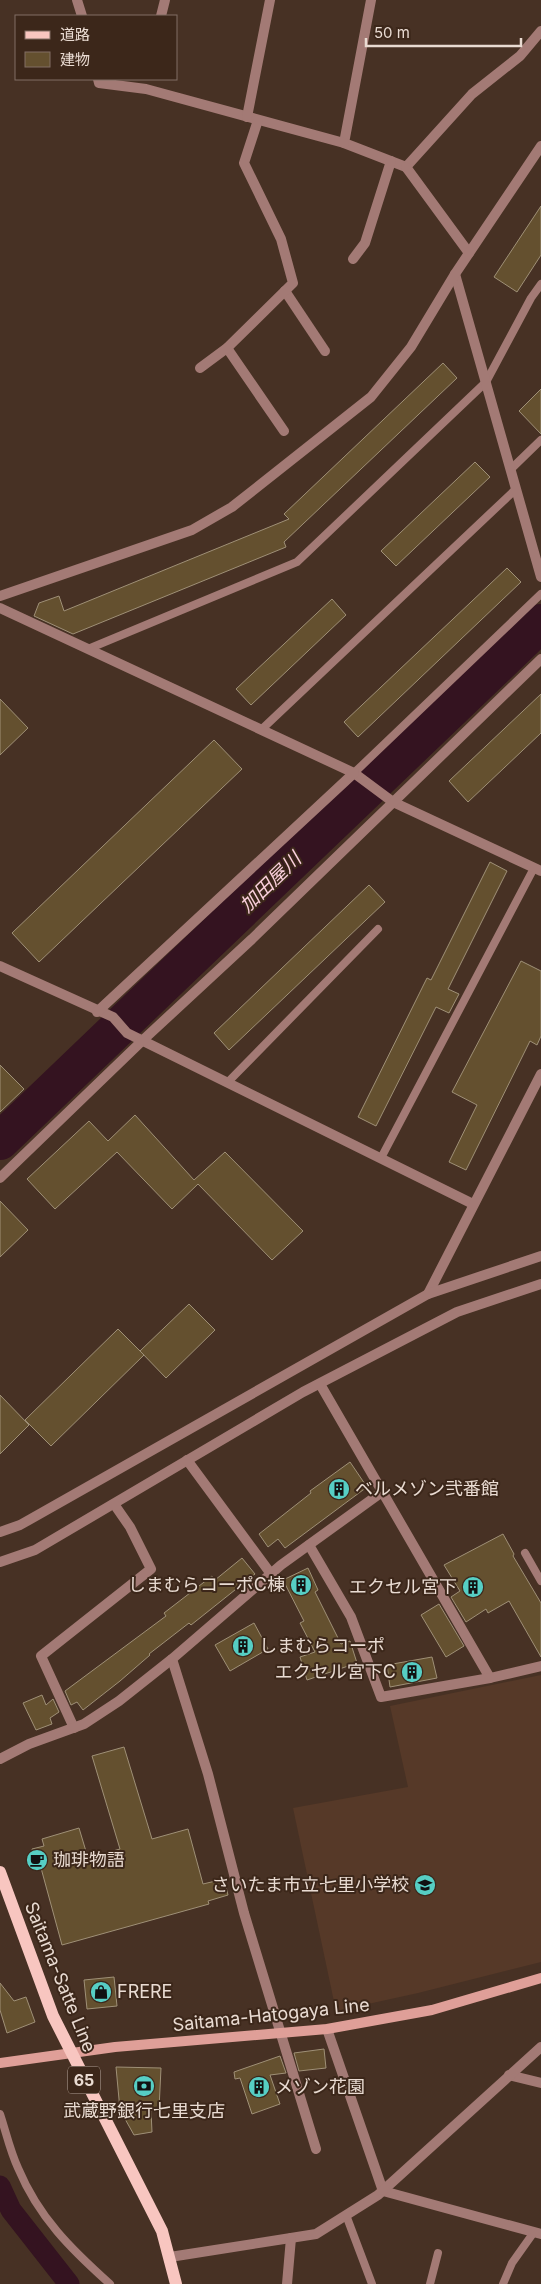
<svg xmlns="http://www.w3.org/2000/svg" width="541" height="2284" viewBox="0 0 541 2284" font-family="Inter,'Noto Sans JP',sans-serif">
<rect width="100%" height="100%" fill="#473124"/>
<path fill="#563928" d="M 541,1675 L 541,1962 L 418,1993 L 336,2011 L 293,1808 L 408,1787 L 390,1706 Z"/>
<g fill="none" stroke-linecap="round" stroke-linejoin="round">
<path stroke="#341320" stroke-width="21" d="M 0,2186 L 11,2210 L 69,2284"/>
<path stroke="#341320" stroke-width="38" d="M 0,1141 L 541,623"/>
</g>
<g fill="#64502f" stroke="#9f9077">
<path d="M 541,206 L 541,255 L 517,292 L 494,277 Z"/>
<path d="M 443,363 L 457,378 L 284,542 L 286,547 L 73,634 L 34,616 L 39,603 L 59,596 L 64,611 L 289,519 L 284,514 Z"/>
<path d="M 541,389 L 541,434 L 519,411 Z"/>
<path d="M 475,462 L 490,477 L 396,566 L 381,551 Z"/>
<path d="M 507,568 L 521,582 L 358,737 L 344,722 Z"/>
<path d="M 332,599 L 346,615 L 251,705 L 236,689 Z"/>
<path d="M 541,694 L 541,733 L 468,802 L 449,781 Z"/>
<path d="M 0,699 L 28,728 L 0,755 Z"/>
<path d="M 214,740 L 242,769 L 39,962 L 12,933 Z"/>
<path d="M 490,862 L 507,871 L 448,989 L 459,994 L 449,1013 L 436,1007 L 376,1126 L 358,1117 L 427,978 L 431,980 Z"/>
<path d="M 369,885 L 385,902 L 229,1050 L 214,1033 Z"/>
<path d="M 521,961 L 541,971 L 541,1036 L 537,1045 L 530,1041 L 466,1170 L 449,1162 L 477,1105 L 452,1092 Z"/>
<path d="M 0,1065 L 24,1089 L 0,1112 Z"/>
<path d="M 135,1115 L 194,1180 L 225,1152 L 303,1231 L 272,1260 L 198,1184 L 172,1209 L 117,1152 L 55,1209 L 27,1179 L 89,1121 L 108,1141 Z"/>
<path d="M 0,1201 L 28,1230 L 0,1257 Z"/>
<path d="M 189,1304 L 215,1330 L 166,1378 L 140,1351 Z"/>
<path d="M 118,1329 L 144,1355 L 51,1446 L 25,1420 Z"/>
<path d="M 0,1395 L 29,1425 L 0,1454 Z"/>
<path d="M 350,1462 L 367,1487 L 285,1548 L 278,1539 L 268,1547 L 259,1534 L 311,1493 L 310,1491 Z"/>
<path d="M 503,1534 L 514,1554 L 513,1556 L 541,1603 L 541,1657 L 509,1601 L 488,1613 L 486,1609 L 466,1622 L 451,1597 L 460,1591 L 444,1565 Z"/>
<path d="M 242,1558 L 255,1574 L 191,1625 L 189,1623 L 149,1654 L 150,1655 L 120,1681 L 83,1710 L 77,1702 L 71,1705 L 65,1691 L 166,1616 L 164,1613 L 212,1576 L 215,1580 Z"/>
<path d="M 308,1568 L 318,1590 L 315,1592 L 341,1644 L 350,1641 L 357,1663 L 307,1680 L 300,1657 L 315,1652 L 300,1623 L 304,1621 L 283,1580 Z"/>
<path d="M 439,1604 L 464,1646 L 446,1657 L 421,1615 Z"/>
<path d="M 254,1623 L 268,1649 L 230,1671 L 215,1645 Z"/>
<path d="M 432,1657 L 437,1678 L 390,1687 L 387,1665 Z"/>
<path d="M 42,1695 L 46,1705 L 53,1699 L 59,1712 L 50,1718 L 52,1724 L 36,1730 L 23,1703 Z"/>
<path d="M 124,1747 L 152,1839 L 188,1829 L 203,1884 L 224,1879 L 228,1895 L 208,1901 L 209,1904 L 62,1945 L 41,1868 L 37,1869 L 32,1849 L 44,1846 L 42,1839 L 79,1828 L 88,1858 L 120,1849 L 92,1756 Z"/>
<path d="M 114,1977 L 117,2006 L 87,2009 L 84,1980 Z"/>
<path d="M 0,1983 L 14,2001 L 26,1997 L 35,2022 L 7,2033 L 0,2010 Z"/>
<path d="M 324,2049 L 326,2068 L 299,2071 L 294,2053 Z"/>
<path d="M 280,2056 L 286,2073 L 270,2075 L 280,2104 L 252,2114 L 240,2078 L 235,2079 L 234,2072 Z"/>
<path d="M 116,2067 L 161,2068 L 159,2109 L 151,2111 L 152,2132 L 134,2135 L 120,2110 Z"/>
</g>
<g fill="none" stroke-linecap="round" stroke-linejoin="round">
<g stroke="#a37a75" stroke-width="8">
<path d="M 511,469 L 541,440"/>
<path d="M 88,649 L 297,562 L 486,382 L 531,298 L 541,284"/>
<path d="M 261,730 L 516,489"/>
<path d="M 354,773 L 541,594"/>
<path d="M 228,1082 L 378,929"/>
<path d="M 381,1158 L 534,868"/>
<path d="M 525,1553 L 541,1581"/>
<path d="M 0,2114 C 6,2132 10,2151 18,2168 C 39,2218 71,2249 110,2284"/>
<path d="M 346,2215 L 372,2284"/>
<path d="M 430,2284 L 438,2253"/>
<path d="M 503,2284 L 512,2263 L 534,2232"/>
</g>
<g stroke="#a37a75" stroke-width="10">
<path d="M 77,0 L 82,16"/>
<path d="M 371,0 L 344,143 L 406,167 L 472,94 L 520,56 L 541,31"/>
<path d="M 161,16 L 165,0"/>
<path d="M 98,79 L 99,83 L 146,89 L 344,143"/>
<path d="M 247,117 L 270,0"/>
<path d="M 406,167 L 469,253"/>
<path d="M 353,259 L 365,243 L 391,161"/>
<path d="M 455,274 L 541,577"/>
<path d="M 285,291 L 325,351"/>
<path d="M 227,348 L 284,431"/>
<path d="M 200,368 L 227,348 L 293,283 L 281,239 L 244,163 L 258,120"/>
<path d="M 0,596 L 192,530 L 232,507 L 371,397 L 411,347 L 455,274 L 541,146"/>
<path d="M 0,608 L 354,773 L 393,802 L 541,871"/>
<path d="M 0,966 L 113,1017 L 127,1033 L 473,1204"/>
<path d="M 97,1012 L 354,773"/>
<path d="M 0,1178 L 143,1040 L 252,939 L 541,659"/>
<path d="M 428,1294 L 541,1074"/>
<path d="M 320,1384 L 490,1678"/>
<path d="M 187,1460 L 271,1574"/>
<path d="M 0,1532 L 20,1525 L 428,1294 L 541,1256"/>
<path d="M 309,1545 L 351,1617 L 381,1697 L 490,1678 L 541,1666"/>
<path d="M 0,1562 L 35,1550 L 303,1392 L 457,1312 L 541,1284"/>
<path d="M 172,1659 L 208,1774 L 244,1913 L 316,2149"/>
<path d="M 74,1728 L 41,1656 L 151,1569 L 130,1527 L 114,1504"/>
<path d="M 0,1759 L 29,1744 L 84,1724 L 119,1701 L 172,1659 L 281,1565 L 382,1492"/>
<path d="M 327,2029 L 383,2191 L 541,2234"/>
<path d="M 509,2075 L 541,2083"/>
<path d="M 170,2257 L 316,2234 L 378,2195 L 541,2047"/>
<path d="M 287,2284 L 291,2238"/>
</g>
<path stroke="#df9f98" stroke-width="10" d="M 0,2063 L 115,2047 L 327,2029 L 432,2010 L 541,1978"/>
<path stroke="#f8c6c0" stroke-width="12" d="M 0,1872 L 53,2016 L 162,2231 L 176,2284"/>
</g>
<defs>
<g id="building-disc" transform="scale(1.125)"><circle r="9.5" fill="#56cec4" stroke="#3c271a"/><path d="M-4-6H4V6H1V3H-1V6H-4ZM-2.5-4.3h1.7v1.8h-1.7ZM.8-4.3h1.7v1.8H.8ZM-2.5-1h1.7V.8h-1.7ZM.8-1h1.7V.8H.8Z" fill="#111"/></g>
<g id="cafe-disc" transform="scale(1.125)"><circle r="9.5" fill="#56cec4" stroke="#3c271a"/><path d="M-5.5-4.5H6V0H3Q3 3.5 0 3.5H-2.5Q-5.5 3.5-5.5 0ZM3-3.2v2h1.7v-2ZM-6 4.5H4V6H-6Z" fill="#111"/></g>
<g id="school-disc" transform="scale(1.125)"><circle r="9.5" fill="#56cec4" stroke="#3c271a"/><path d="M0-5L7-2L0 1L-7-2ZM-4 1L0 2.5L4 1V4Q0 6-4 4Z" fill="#111"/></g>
<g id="shop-disc" transform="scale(1.125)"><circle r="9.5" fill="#56cec4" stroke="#3c271a"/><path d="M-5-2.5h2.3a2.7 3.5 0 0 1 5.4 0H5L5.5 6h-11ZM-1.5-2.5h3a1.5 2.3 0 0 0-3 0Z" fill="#111"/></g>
<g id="bank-disc" transform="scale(1.125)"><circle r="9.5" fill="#56cec4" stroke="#3c271a"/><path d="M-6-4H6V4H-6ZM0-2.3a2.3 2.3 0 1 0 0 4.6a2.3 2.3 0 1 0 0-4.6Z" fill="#111"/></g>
</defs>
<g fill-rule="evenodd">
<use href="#building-disc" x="339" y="1489"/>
<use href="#building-disc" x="301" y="1585"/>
<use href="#building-disc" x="473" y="1587"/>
<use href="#building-disc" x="243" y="1646"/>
<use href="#building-disc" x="412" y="1672"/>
<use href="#cafe-disc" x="37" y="1860"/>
<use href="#school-disc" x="425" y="1885"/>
<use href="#shop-disc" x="101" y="1992"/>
<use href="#bank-disc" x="144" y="2086"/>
<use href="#building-disc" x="259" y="2087"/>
</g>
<g text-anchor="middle" stroke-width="4" stroke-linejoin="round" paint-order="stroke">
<rect fill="#3c271a" stroke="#b5a59b" stroke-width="1" x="68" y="2066.5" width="32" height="27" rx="4"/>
<g font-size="16" font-weight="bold" fill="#e9dbd2">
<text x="84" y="2086">65</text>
</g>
<g font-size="18" fill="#e9dbd2" stroke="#3c271a" text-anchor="start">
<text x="355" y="1495">ベルメゾン弐番館</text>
<text x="285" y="1591" text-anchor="end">しまむらコーポC棟</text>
<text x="457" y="1593" text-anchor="end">エクセル宮下</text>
<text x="259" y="1652">しまむらコーポ</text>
<text x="396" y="1678" text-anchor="end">エクセル宮下C</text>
<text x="53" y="1866">珈琲物語</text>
<text x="409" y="1891" text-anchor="end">さいたま市立七里小学校</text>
<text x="117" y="1998">FRERE</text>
<text x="275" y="2093">メゾン花園</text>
<text x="144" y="2117" text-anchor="middle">武蔵野銀行七里支店</text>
</g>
<g font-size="18" fill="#e9dbd2" stroke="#3c271a">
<text transform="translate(60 1977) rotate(68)" y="6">Saitama-Satte Line</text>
<text transform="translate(271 2015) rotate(-6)" y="6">Saitama-Hatogaya Line</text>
</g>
<g font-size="19" font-style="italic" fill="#fcd1de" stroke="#3c271a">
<text transform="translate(270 882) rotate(-44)" y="7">加田屋川</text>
</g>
</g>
<rect x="15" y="15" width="162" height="65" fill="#3c271a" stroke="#816f64"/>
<rect x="25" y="31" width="25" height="8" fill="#f8c6c0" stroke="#816f64"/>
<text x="60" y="40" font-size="15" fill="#e9dbd2">道路</text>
<rect x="25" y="52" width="25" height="15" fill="#64502f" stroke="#816f64"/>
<text x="60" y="65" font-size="15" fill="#e9dbd2">建物</text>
<path d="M366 38v8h155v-8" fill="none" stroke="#e9dbd2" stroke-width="2.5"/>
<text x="374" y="38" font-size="15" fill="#e9dbd2" stroke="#3c271a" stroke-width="4" paint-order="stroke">50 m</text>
</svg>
